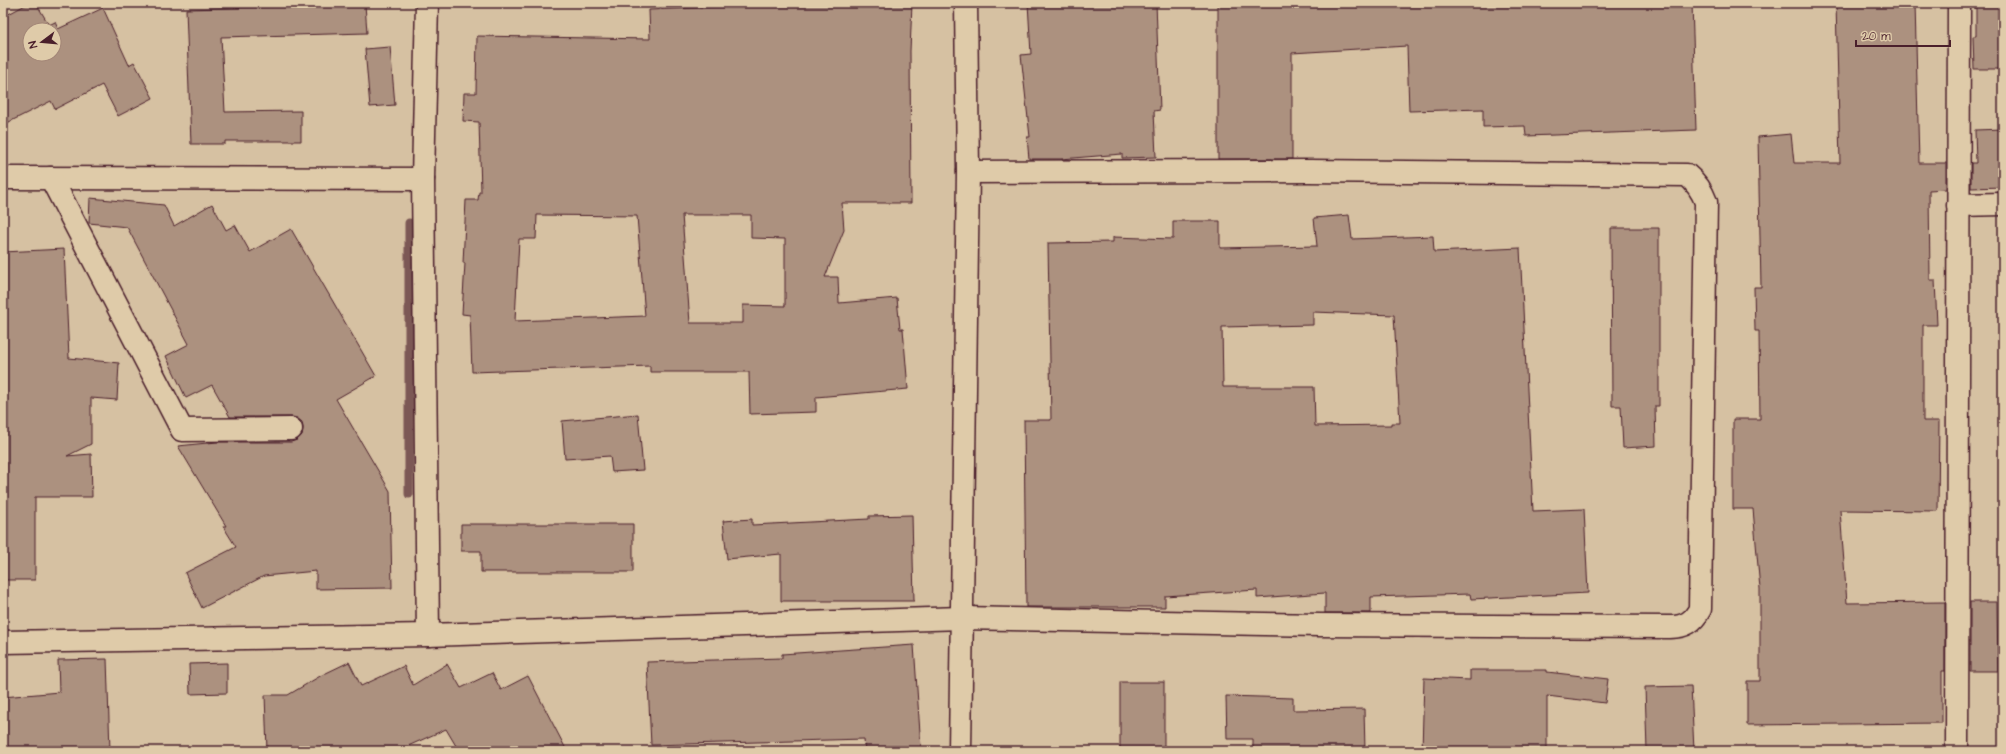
<svg xmlns="http://www.w3.org/2000/svg" width="2006" height="754" viewBox="0 0 2006 754" font-family="'Architects Daughter',sans-serif">
<rect width="100%" height="100%" fill="#d6c1a2"/>
<filter id="ink" filterUnits="userSpaceOnUse"><feTurbulence type="fractalNoise" baseFrequency=".025" numOctaves="2"/><feDisplacementMap in="SourceGraphic" scale="8" xChannelSelector="R" yChannelSelector="G"/><feConvolveMatrix kernelMatrix="1 2 1 2 8 2 1 2 1" color-interpolation-filters="sRGB"/></filter>
<g filter="url(#ink)">
<g fill="none" stroke-linecap="round" stroke-linejoin="round">
<path stroke="#7c5854" stroke-width="9" d="M 409,223 L 409,494"/>
</g>
<g fill="#ac917f" stroke="#4a1f2b" fill-rule="evenodd">
<path d="M 29,3 L 36,3 L 49,25 L 55,22 L 58,29 L 103,8 L 129,65 L 134,62 L 153,98 L 118,116 L 102,85 L 55,109 L 51,101 L 3,125 L 3,17 ZM 30,30 L 54,30 L 54,54 L 30,54 Z"/>
<path d="M 810,3 L 912,3 L 910,51 L 911,203 L 842,203 L 844,230 L 825,277 L 838,277 L 839,303 L 897,298 L 900,329 L 903,329 L 908,389 L 816,397 L 816,412 L 750,414 L 749,372 L 650,372 L 650,366 L 472,372 L 470,315 L 462,314 L 465,263 L 463,263 L 466,200 L 478,200 L 479,192 L 481,192 L 479,122 L 463,121 L 464,93 L 476,93 L 477,36 L 650,39 L 649,10 ZM 537,215 L 637,216 L 645,316 L 515,321 L 519,239 L 536,239 ZM 682,215 L 751,215 L 751,238 L 785,239 L 785,306 L 743,305 L 743,323 L 690,323 Z"/>
<path d="M 1028,3 L 1156,3 L 1160,110 L 1154,111 L 1156,157 L 1122,158 L 1122,154 L 1061,159 L 1029,159 L 1027,137 L 1030,137 L 1021,55 L 1031,54 Z"/>
<path d="M 1218,3 L 1692,3 L 1696,130 L 1526,136 L 1525,126 L 1483,127 L 1483,109 L 1409,111 L 1407,46 L 1292,53 L 1292,159 L 1218,159 Z"/>
<path d="M 1836,3 L 1915,3 L 1919,163 L 1946,163 L 1946,189 L 1929,190 L 1930,280 L 1935,280 L 1937,325 L 1923,325 L 1923,421 L 1939,421 L 1938,511 L 1840,510 L 1847,603 L 1945,602 L 1945,671 L 1942,671 L 1942,723 L 1747,725 L 1747,681 L 1760,681 L 1760,589 L 1753,509 L 1733,509 L 1733,419 L 1760,419 L 1759,331 L 1755,331 L 1754,287 L 1761,287 L 1758,137 L 1791,134 L 1794,163 L 1840,163 Z"/>
<path d="M 1976,3 L 2003,3 L 2003,69 L 1974,69 L 1973,36 L 1976,36 Z"/>
<path d="M 365,4 L 367,33 L 221,37 L 225,112 L 301,111 L 301,141 L 225,141 L 225,144 L 191,144 L 186,9 Z"/>
<path d="M 390,47 L 395,105 L 370,107 L 365,49 Z"/>
<path d="M 2003,129 L 2003,187 L 1971,188 L 1971,163 L 1976,163 L 1975,130 Z"/>
<path d="M 90,198 L 164,205 L 174,226 L 212,204 L 226,230 L 235,225 L 250,252 L 291,229 L 376,376 L 336,399 L 390,491 L 392,588 L 316,589 L 316,571 L 264,576 L 202,608 L 185,573 L 236,547 L 223,526 L 226,526 L 178,446 L 217,442 L 291,442 L 297,440 L 302,435 L 303,428 L 302,422 L 297,418 L 291,417 L 230,417 L 212,385 L 186,398 L 166,356 L 189,344 L 127,227 L 89,223 Z"/>
<path d="M 1349,215 L 1352,239 L 1433,236 L 1434,252 L 1520,248 L 1533,511 L 1584,509 L 1588,593 L 1471,599 L 1470,594 L 1371,597 L 1371,613 L 1325,613 L 1325,593 L 1257,598 L 1257,590 L 1165,596 L 1165,607 L 1026,607 L 1024,420 L 1051,420 L 1048,243 L 1113,242 L 1113,237 L 1173,239 L 1173,221 L 1220,221 L 1220,248 L 1317,246 L 1314,218 ZM 1313,312 L 1394,315 L 1400,423 L 1391,423 L 1391,425 L 1315,426 L 1314,387 L 1223,387 L 1222,327 L 1313,325 Z"/>
<path d="M 1611,228 L 1659,228 L 1659,406 L 1655,406 L 1656,446 L 1623,448 L 1621,406 L 1612,406 Z"/>
<path d="M 64,249 L 69,358 L 119,363 L 117,400 L 91,398 L 91,444 L 67,456 L 91,454 L 92,497 L 35,497 L 35,580 L 3,580 L 3,252 Z"/>
<path d="M 638,414 L 643,470 L 612,472 L 610,456 L 565,459 L 562,421 Z"/>
<path d="M 912,515 L 914,601 L 781,601 L 781,554 L 727,559 L 723,521 L 752,519 L 752,525 L 869,519 L 869,516 Z"/>
<path d="M 461,524 L 633,524 L 633,572 L 481,572 L 481,551 L 461,551 Z"/>
<path d="M 1970,602 L 1997,602 L 1998,671 L 1970,671 Z"/>
<path d="M 914,645 L 921,748 L 865,751 L 864,739 L 651,745 L 647,662 L 782,658 L 782,654 Z"/>
<path d="M 107,659 L 110,751 L 3,751 L 3,697 L 59,692 L 58,660 Z"/>
<path d="M 349,662 L 361,686 L 404,666 L 413,685 L 447,664 L 461,688 L 492,673 L 501,690 L 528,676 L 567,751 L 459,751 L 446,729 L 397,751 L 267,751 L 265,695 L 288,695 L 322,675 Z"/>
<path d="M 227,663 L 227,693 L 190,694 L 189,664 Z"/>
<path d="M 1470,670 L 1547,670 L 1547,672 L 1608,679 L 1605,703 L 1547,696 L 1547,751 L 1422,751 L 1424,678 L 1470,680 Z"/>
<rect x="1120" y="682" width="44" height="69"/>
<path d="M 1691,686 L 1694,751 L 1647,751 L 1645,687 Z"/>
<path d="M 1226,696 L 1293,698 L 1293,710 L 1364,709 L 1365,751 L 1253,751 L 1253,739 L 1227,739 Z"/>
</g>
<g fill="none" stroke-linecap="round" stroke-linejoin="round">
<g stroke="#4a1f2b" stroke-width="25">
<g id="street">
<path d="M 3,178 L 423,179"/>
<path d="M 51,178 L 182,430 L 291,429"/>
<path d="M 1958,205 L 2003,204"/>
<path d="M 428,635 L 962,618 L 1320,625 L 1670,627 C 1685,627 1693,622 1700,609 L 1706,202 C 1702,191 1697,183 1687,175 L 1309,171 L 968,172"/>
<path d="M 3,642 L 428,635 L 423,179 L 427,3"/>
<path d="M 960,751 L 968,172 L 966,3"/>
<path d="M 1957,751 L 1959,3"/>
</g>
</g>
<use href="#street" stroke="#dfcba9" stroke-width="22"/>
</g>
</g>
<rect width="2006" height="754" fill="none" stroke="#dfcba9" stroke-width="16"/>
<rect x="8" y="8" width="1990" height="738" fill="none" stroke="#4a1f2b" stroke-width="1.5" filter="url(#ink)"/>
<g transform="translate(42 42) rotate(254)"><circle r="19" fill="#dfcba9" stroke="#a38677"/>
<path d="M0-3L7 15L0 10L-7 15Z" fill="#4a1f2b"/>
<text y="-6" font-size="11" font-weight="bold" text-anchor="middle" fill="#4a1f2b">N</text>
</g>
<path d="M1856 40v6h94v-6" fill="none" stroke="#4a1f2b" stroke-width="2"/>
<text x="1862" y="40" font-size="12" fill="#4a1f2b" stroke="#dfcba9" stroke-width="3" paint-order="stroke">20 m</text>
</svg>
